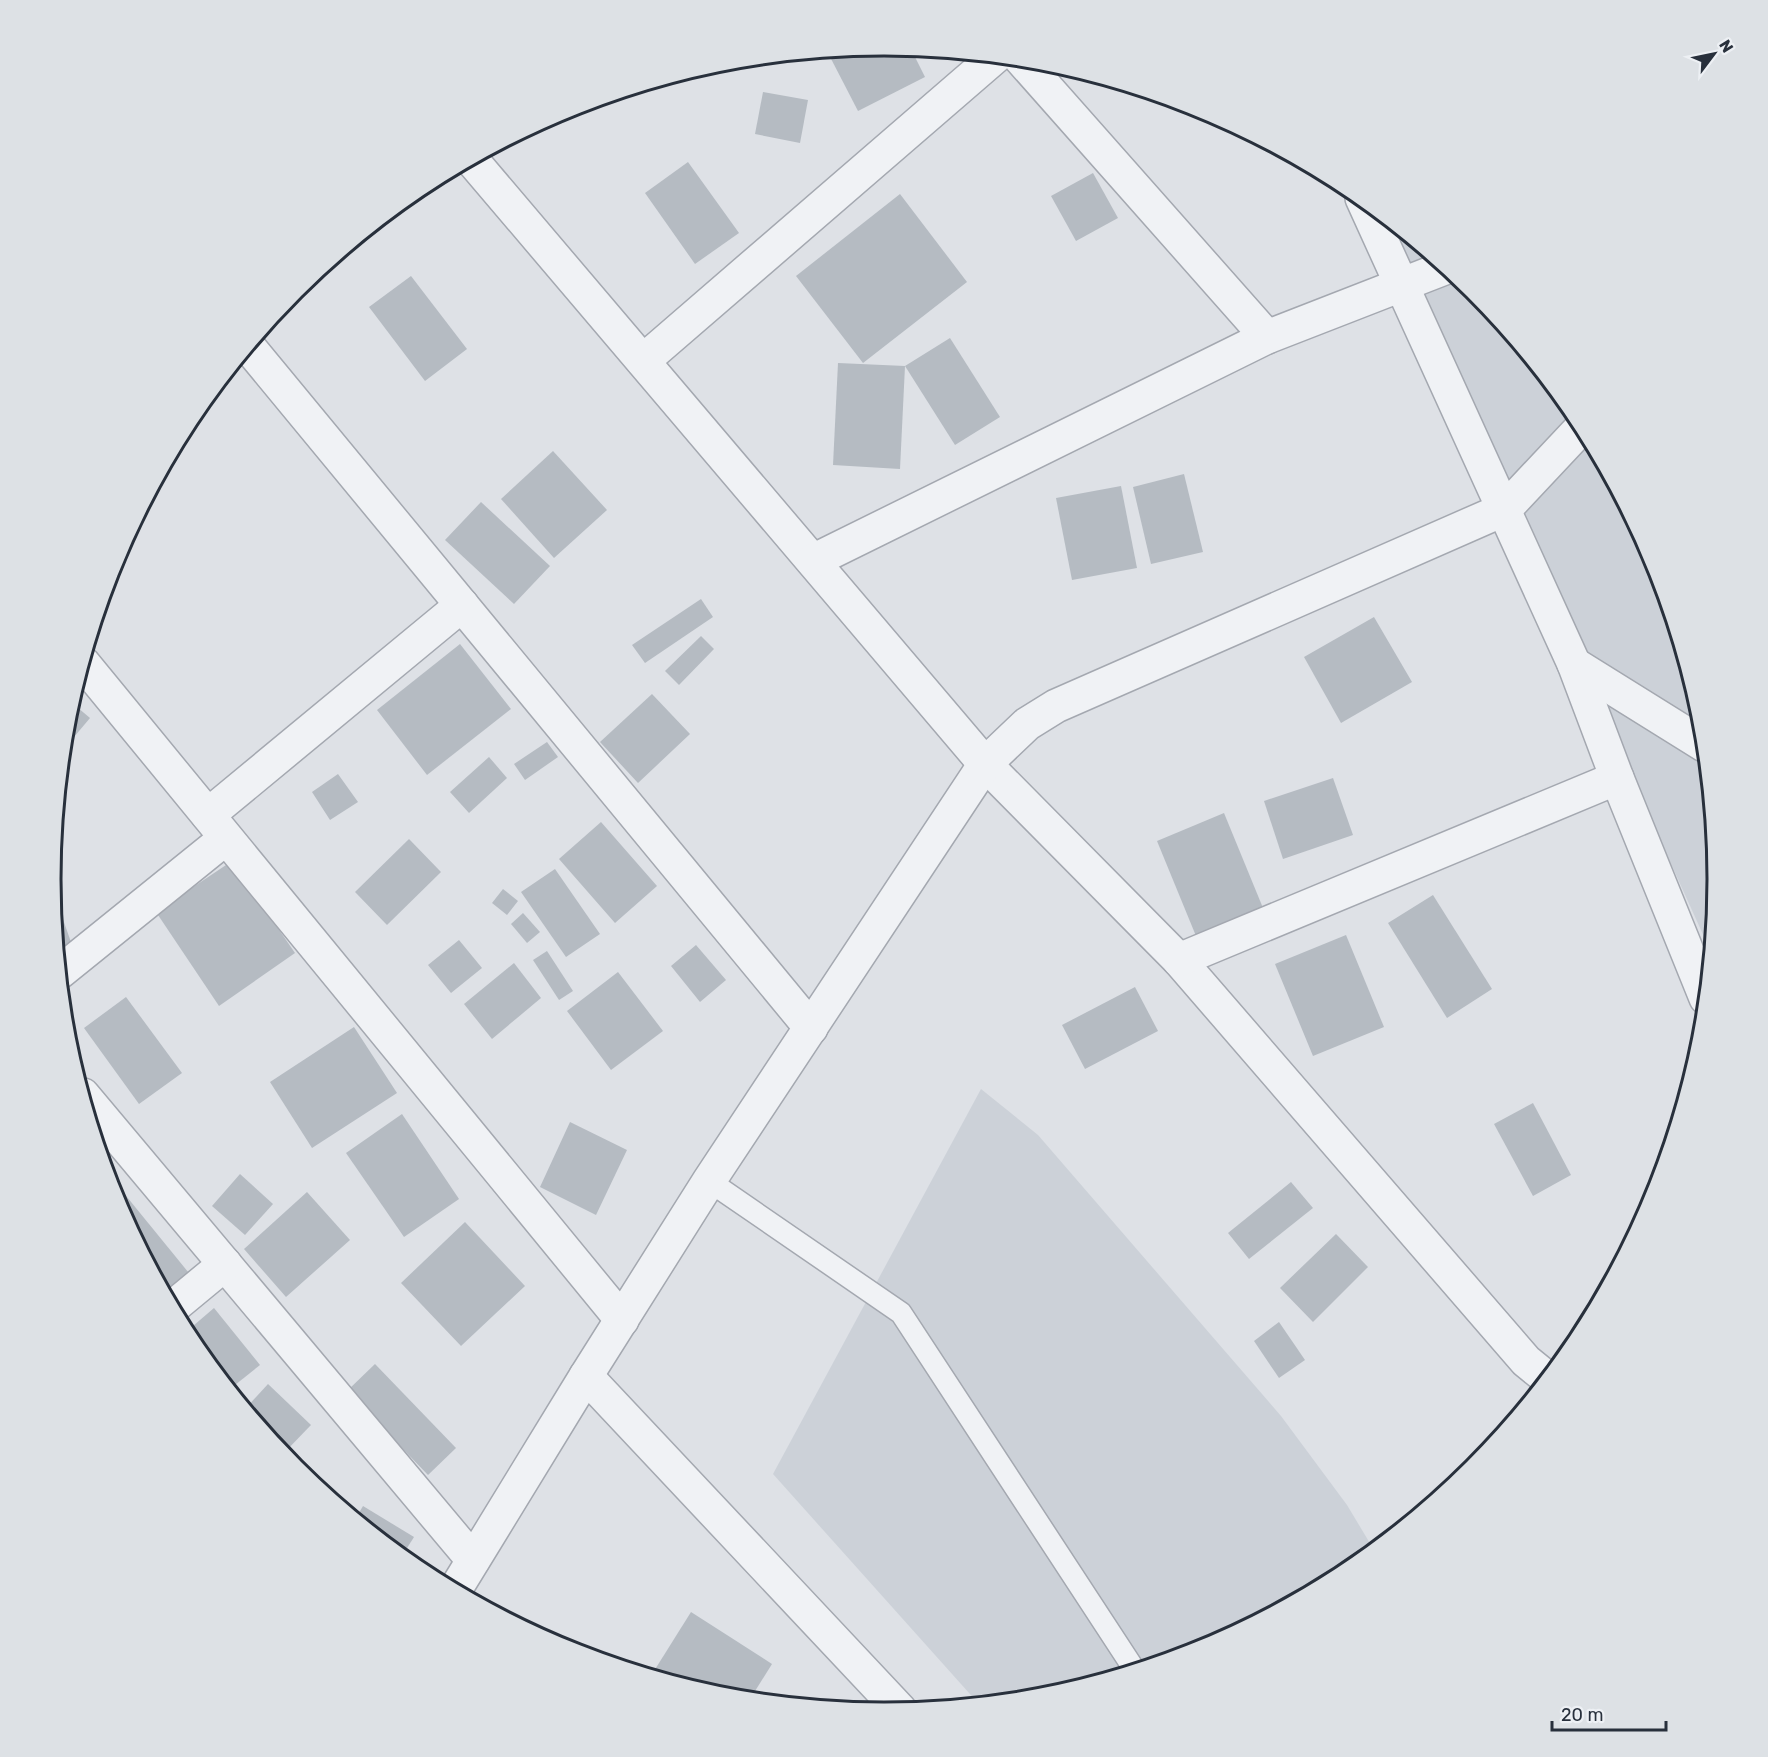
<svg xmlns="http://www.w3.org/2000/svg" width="1768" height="1757" viewBox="0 0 1768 1757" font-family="Rubik,sans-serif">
<rect width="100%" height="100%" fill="#dee1e6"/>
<g fill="#ccd1d8">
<path d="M 1375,209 L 1474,289 L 1577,416 L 1654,560 L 1702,716 L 1717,879 L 1710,950 Z"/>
<path d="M 981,1089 L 1038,1135 L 1281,1416 L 1347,1505 L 1374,1550 L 1347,1572 L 1203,1649 L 1046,1696 L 978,1703 L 773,1474 Z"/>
</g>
<g fill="#b5bbc2">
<path d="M 884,45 L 910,47 L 925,77 L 858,111 L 827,51 Z"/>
<path d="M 763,92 L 808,100 L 800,143 L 755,134 Z"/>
<path d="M 688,162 L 739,233 L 695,264 L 645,193 Z"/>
<path d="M 1093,173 L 1118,218 L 1076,241 L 1051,196 Z"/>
<path d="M 900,194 L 967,282 L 863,363 L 796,276 Z"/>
<path d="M 411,276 L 467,349 L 425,381 L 369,307 Z"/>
<path d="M 950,338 L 1000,417 L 955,445 L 905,366 Z"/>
<path d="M 838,363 L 905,366 L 900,469 L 833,465 Z"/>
<path d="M 553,451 L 607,510 L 554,558 L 501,499 Z"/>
<path d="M 1184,474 L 1203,552 L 1151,564 L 1133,487 Z"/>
<path d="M 1121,486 L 1137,568 L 1072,580 L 1056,498 Z"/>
<path d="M 481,502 L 550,566 L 514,604 L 445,540 Z"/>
<path d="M 701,599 L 713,617 L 645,663 L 632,645 Z"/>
<path d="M 1374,617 L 1412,682 L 1341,723 L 1304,657 Z"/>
<path d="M 701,636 L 714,649 L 679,685 L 665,671 Z"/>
<path d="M 460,644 L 511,709 L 427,775 L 377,710 Z"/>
<path d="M 652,694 L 690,734 L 638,783 L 600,742 Z"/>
<path d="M 71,702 L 90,718 L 63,750 L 67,716 Z"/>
<path d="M 547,742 L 558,757 L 525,780 L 514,764 Z"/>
<path d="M 489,757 L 507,778 L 469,813 L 450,792 Z"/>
<path d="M 338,774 L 358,802 L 330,820 L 312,792 Z"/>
<path d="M 1333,778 L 1353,835 L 1283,859 L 1264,801 Z"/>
<path d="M 1224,813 L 1263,908 L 1196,936 L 1157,841 Z"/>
<path d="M 601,822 L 657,886 L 615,923 L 559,859 Z"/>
<path d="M 409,839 L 441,872 L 387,925 L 355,892 Z"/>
<path d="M 232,861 L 295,953 L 219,1006 L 156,912 Z"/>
<path d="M 555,869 L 600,934 L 566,957 L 521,892 Z"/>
<path d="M 503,889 L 518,901 L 507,915 L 492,903 Z"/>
<path d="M 1433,895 L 1492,989 L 1447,1018 L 1388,923 Z"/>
<path d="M 59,908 L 72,945 L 58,950 L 54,910 Z"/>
<path d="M 523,913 L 540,932 L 527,943 L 511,924 Z"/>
<path d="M 1346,935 L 1384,1027 L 1313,1056 L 1275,964 Z"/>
<path d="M 459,940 L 482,968 L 451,993 L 428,965 Z"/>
<path d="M 696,945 L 726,980 L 700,1002 L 671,966 Z"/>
<path d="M 547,951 L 573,991 L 559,1000 L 533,960 Z"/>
<path d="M 514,963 L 541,998 L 492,1039 L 464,1004 Z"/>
<path d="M 618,972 L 663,1031 L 611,1070 L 567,1011 Z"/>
<path d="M 1135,987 L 1158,1031 L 1085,1069 L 1062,1025 Z"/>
<path d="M 126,997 L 182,1073 L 139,1104 L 84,1028 Z"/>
<path d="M 354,1027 L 397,1093 L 312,1148 L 270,1082 Z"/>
<path d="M 1533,1103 L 1571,1175 L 1533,1196 L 1494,1124 Z"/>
<path d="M 402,1114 L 459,1199 L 404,1237 L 346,1153 Z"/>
<path d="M 570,1122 L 627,1150 L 596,1215 L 540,1187 Z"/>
<path d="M 240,1174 L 273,1204 L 245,1235 L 212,1206 Z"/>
<path d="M 1291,1182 L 1313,1208 L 1249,1259 L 1228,1233 Z"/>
<path d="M 118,1186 L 193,1278 L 168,1299 L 114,1197 L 112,1191 Z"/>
<path d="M 307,1192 L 350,1240 L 286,1297 L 244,1249 Z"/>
<path d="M 465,1222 L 525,1286 L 461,1346 L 401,1283 Z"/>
<path d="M 1336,1234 L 1368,1267 L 1313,1322 L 1280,1288 Z"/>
<path d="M 214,1308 L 260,1365 L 230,1389 L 191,1341 L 186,1332 Z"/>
<path d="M 1279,1322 L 1305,1360 L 1279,1378 L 1254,1341 Z"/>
<path d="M 375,1364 L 456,1448 L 428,1475 L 347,1391 Z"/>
<path d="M 268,1384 L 311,1425 L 283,1454 L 246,1408 Z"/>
<path d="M 363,1506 L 414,1537 L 402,1556 L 356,1518 Z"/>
<path d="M 691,1612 L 772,1664 L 750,1699 L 721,1696 L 667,1679 L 654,1671 Z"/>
</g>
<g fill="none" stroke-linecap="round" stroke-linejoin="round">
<g stroke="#a4a8b0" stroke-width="24">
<path id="lane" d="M 709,1181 L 901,1313 L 1134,1669"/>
</g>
<g stroke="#a4a8b0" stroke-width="36">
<g id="street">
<path d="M 1020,58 L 1267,337"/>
<path d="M 471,159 L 985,764 L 1179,960 L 1526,1361 L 1542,1374 L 1548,1377"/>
<path d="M 1362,198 L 1574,664 L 1617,778 L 1706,998"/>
<path d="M 248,346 L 811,1028"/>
<path d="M 643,361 L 996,56"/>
<path d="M 813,561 L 1267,337 L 1447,267"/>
<path d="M 83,663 L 622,1320"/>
<path d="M 1574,664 L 1704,745"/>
<path d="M 208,815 L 462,605"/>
<path d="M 1179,960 L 1617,778"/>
<path d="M 60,972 L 226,838"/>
<path d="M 83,1095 L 473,1560"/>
<path d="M 173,1307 L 225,1264"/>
<path d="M 586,1376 L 900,1710"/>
<path d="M 455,1590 L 586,1376 L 709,1181 L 985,764 L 1027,724 L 1056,706 L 1505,509 L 1583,426"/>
</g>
</g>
<use href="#lane" stroke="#f0f2f5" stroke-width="21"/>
<use href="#street" stroke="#f0f2f5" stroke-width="33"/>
</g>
<path d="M0 0H1768V1757H0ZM61 879a823 823 0 1 1 1646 0a823 823 0 1 1-1646 0Z" fill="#dde1e5" fill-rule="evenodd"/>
<path fill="none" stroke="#28303c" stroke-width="3" d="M61 879a823 823 0 1 1 1646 0a823 823 0 1 1-1646 0Z"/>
<g transform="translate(1714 54) rotate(58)" stroke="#edf0f4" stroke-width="4.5" paint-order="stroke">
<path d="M0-4.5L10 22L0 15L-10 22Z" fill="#28303c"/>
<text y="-9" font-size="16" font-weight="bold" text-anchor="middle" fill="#28303c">N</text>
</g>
<path d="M1552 1721v9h114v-9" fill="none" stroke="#28303c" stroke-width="3"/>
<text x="1561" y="1721" font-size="18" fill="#28303c" stroke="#edf0f4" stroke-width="4.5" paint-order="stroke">20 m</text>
</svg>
